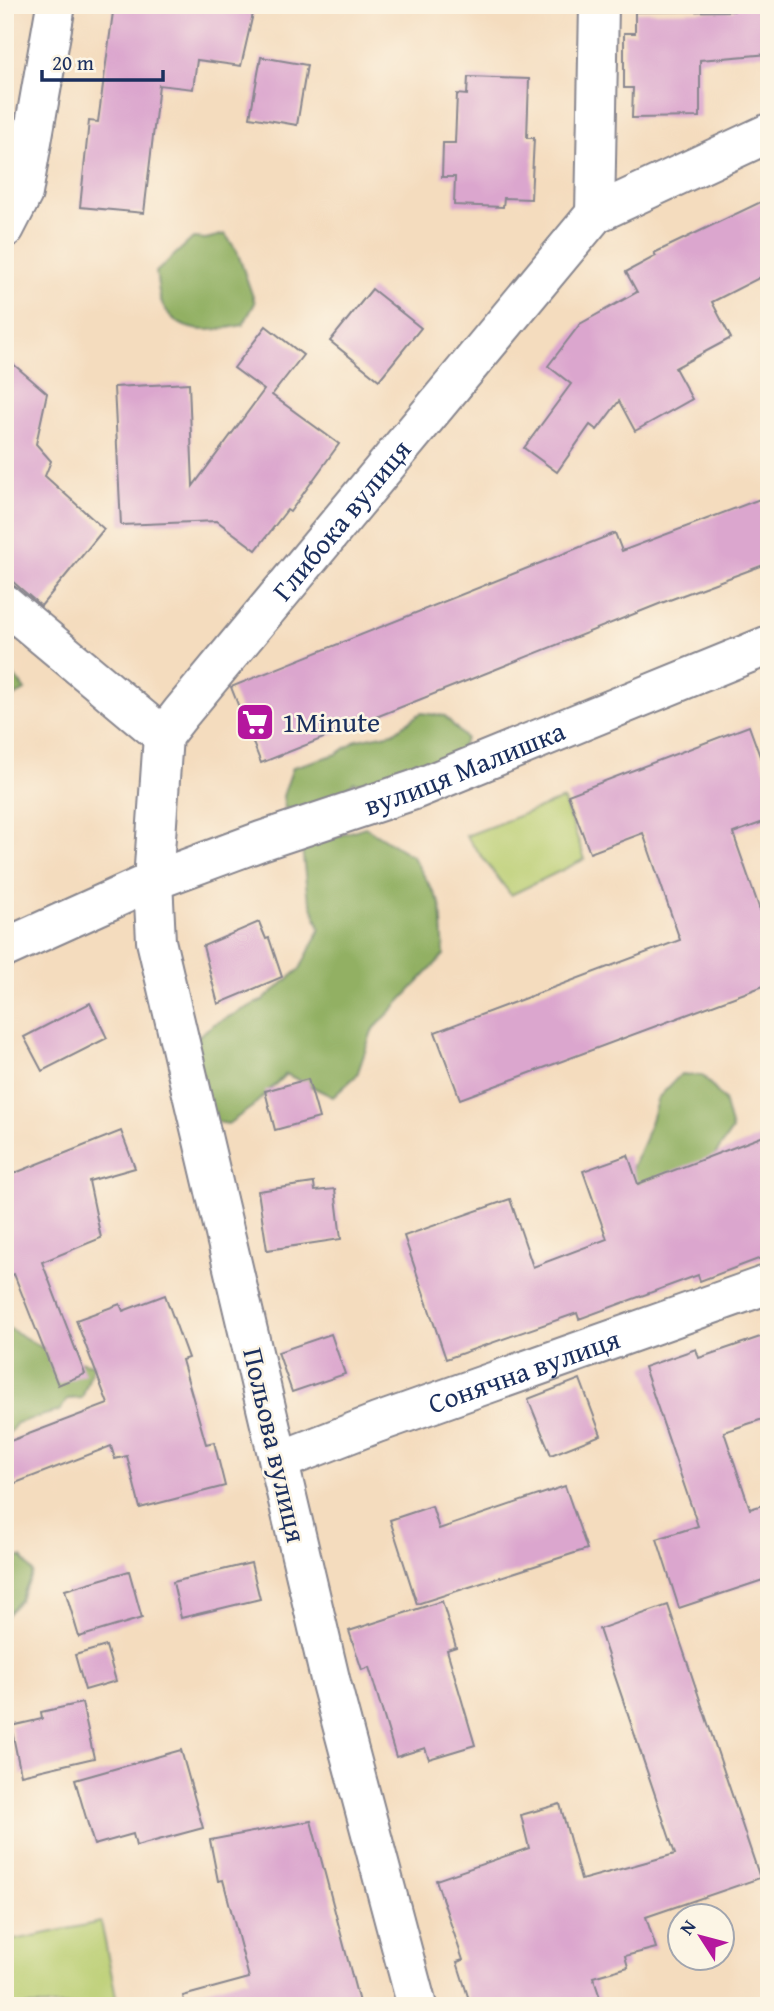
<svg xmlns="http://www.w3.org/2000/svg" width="774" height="2011" viewBox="0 0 774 2011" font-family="'Gentium Book Plus',serif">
<rect width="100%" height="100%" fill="#fcf5e5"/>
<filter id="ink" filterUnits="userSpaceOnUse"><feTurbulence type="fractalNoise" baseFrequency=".0143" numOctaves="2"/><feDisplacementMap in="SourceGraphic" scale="14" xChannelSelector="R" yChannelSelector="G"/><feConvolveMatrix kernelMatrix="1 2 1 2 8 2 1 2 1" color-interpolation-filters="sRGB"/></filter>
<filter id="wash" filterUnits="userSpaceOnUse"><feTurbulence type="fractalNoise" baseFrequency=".00686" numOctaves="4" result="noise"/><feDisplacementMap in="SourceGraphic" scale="28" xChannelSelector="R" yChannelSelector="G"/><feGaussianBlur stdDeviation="1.57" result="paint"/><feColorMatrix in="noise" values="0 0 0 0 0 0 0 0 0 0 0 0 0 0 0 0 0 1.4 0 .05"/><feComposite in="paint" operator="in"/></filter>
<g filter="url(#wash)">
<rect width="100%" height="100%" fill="#f4dcbe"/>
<g fill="#b9cd71" stroke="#6a7e68" stroke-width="2">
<path d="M 563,799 L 585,859 L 511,895 L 466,836 Z"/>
<path d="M 101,1922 L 118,2006 L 7,2006 L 5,1942 Z"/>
</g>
<g fill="#92b063" stroke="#567060" stroke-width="2">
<path d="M 225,234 L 237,251 L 255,303 L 243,325 C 214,330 181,339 163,305 C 158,297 158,282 156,272 L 193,238 L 206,239 Z"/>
<path d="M 5,663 L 25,690 L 5,702 Z"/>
<path d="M 421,713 L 445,716 L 466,739 L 457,756 L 386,789 L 354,782 L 324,808 L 285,809 L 283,796 L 293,767 L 337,754 L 357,740 L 393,733 Z"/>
<path d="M 365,827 L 413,857 L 441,905 L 444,955 L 372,1031 L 357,1075 L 333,1097 L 286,1074 L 252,1107 L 228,1124 L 211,1121 L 193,1040 L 214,1024 L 263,1000 L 300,969 L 320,929 L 307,892 L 302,848 Z"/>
<path d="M 681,1074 L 703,1076 L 724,1100 L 732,1130 L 704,1171 L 641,1208 L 632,1168 L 645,1139 L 658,1098 Z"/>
<path d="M 5,1326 L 60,1358 L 94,1364 L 82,1398 L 68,1399 L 59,1411 L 17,1423 L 5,1438 Z"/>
<path d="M 5,1557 L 22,1557 L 33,1573 L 20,1600 L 5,1617 Z"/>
</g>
<g id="blocks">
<g fill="#dba6ce">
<path d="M 114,5 L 255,5 L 241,66 L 197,60 L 193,89 L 159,85 L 144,213 L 80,207 L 89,121 L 98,122 Z"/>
<path d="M 734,5 L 769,5 L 769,54 L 700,60 L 700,117 L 632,118 L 633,88 L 624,88 L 624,33 L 635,33 L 635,12 L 734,11 Z"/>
<path d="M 261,57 L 307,65 L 297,125 L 250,117 Z"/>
<path d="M 468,77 L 529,79 L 527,138 L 534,138 L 531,199 L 504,198 L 503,207 L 454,205 L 455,177 L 442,177 L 443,143 L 455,143 L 457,94 L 467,95 Z"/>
<path d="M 769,198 L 769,273 L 712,302 L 731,338 L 675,368 L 692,399 L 635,431 L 619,401 L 597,430 L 590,425 L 557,472 L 524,448 L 571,384 L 548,366 L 580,324 L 637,292 L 626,272 L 656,256 L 654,253 Z"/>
<path d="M 372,289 L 421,328 L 379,380 L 330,341 Z"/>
<path d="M 266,326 L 303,355 L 272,395 L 339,444 L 290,512 L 287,510 L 256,550 L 217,521 L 121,525 L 114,387 L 189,383 L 193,486 L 264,390 L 234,368 Z"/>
<path d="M 5,357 L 47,393 L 36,444 L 51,461 L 45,476 L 104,529 L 41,606 L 5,575 Z"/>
<path d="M 760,499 L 769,522 L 769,563 L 664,602 L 261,763 L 231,687 L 615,533 L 622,551 Z"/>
<path d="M 749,726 L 769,781 L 769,820 L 733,833 L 760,910 L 769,907 L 769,984 L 460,1099 L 435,1032 L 680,940 L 643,833 L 590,853 L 568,795 Z"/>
<path d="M 259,922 L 266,939 L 269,938 L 282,977 L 218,1004 L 203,946 Z"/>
<path d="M 90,1003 L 107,1038 L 42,1071 L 24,1037 Z"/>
<path d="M 308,1079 L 319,1118 L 275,1130 L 265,1091 Z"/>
<path d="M 121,1131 L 135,1168 L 89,1181 L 101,1238 L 42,1262 L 85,1374 L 58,1385 L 14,1274 L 5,1278 L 5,1177 Z"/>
<path d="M 769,1134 L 769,1255 L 700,1281 L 698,1275 L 579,1319 L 577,1313 L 446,1359 L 404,1236 L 510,1199 L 533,1267 L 607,1239 L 583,1171 L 628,1155 L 638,1184 Z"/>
<path d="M 314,1183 L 315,1191 L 335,1189 L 341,1239 L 267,1250 L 258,1191 Z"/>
<path d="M 165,1295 L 188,1358 L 182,1360 L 206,1444 L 214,1442 L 225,1486 L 140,1508 L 127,1456 L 115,1459 L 111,1446 L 13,1484 L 5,1464 L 5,1443 L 108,1404 L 76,1320 L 120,1304 L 123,1311 Z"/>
<path d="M 331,1334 L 345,1374 L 292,1392 L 278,1352 Z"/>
<path d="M 769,1334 L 769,1417 L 724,1432 L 750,1509 L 769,1503 L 769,1578 L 679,1608 L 657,1539 L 698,1526 L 644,1367 L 696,1349 L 699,1358 Z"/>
<path d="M 580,1379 L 601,1435 L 551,1455 L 528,1399 Z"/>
<path d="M 565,1486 L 587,1549 L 417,1604 L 390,1520 L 432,1506 L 439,1529 Z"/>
<path d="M 251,1563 L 260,1599 L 181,1618 L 173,1582 Z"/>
<path d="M 129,1571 L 142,1618 L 79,1637 L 65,1590 Z"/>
<path d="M 442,1601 L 456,1647 L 447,1650 L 475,1745 L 429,1759 L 425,1748 L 396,1757 L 369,1667 L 362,1670 L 349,1631 Z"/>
<path d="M 668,1605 L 760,1878 L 646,1917 L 656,1948 L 625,1956 L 628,1967 L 593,1977 L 603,2006 L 471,2006 L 457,1962 L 463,1960 L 436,1880 L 529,1848 L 521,1815 L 560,1804 L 581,1880 L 675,1854 L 599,1629 Z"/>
<path d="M 106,1646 L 116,1681 L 85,1690 L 75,1655 Z"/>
<path d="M 82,1703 L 94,1758 L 21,1775 L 11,1726 L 42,1719 L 41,1712 Z"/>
<path d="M 181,1750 L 203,1828 L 136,1846 L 133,1834 L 94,1845 L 75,1780 Z"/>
<path d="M 311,1821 L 360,2006 L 185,2006 L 183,1996 L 249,1978 L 223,1880 L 218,1881 L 210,1840 Z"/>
</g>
</g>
</g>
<g filter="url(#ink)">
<use href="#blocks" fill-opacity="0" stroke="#88868e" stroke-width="2"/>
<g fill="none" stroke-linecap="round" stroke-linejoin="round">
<g stroke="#88868e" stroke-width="42">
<g id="minor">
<path d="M 595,214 L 599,5"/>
<path d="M 5,228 L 23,193 L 56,5"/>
<path d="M 5,604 L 163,736"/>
<path id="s1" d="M 5,948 L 153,881 L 163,736 L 181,713 L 595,214 L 769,133"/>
<path id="s2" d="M 279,1461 L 377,1423 L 769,1284"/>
<path id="s3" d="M 417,2006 L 331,1683 L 156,941 L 153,881 L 261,841 L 414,790 L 769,645"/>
</g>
</g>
<use href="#minor" stroke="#fff" stroke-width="38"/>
</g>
</g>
<defs>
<g id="supermarket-square" transform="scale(2.0125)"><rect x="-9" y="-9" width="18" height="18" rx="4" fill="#b5179e" stroke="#fcf5e5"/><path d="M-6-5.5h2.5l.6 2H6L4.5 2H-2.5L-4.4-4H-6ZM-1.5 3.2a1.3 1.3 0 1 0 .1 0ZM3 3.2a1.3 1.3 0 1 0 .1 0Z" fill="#fff"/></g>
</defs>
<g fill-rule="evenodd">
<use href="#supermarket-square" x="255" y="722"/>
</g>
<g text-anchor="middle" stroke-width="5" stroke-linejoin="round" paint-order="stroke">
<g font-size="28" fill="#1b2f5e" stroke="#fcf5e5">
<text dy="10" stroke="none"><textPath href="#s1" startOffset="588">Глибока вулиця</textPath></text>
<text dy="10" stroke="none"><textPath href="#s3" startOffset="1488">вулиця Малишка</textPath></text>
<text dy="10" stroke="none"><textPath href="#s2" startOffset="261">Сонячна вулиця</textPath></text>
<text transform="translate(275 1445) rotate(77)" y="10">Польова вулиця</text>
</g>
<g font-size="28" fill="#1b2f5e" stroke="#fcf5e5" text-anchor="start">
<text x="282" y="732">1Minute</text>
</g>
</g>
<rect width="774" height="2011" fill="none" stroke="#fcf5e5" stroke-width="28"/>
<g transform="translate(701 1937) rotate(306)"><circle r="33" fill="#fcf5e5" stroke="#a2a6af" stroke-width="2"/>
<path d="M0-5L12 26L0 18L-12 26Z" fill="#b5179e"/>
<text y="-10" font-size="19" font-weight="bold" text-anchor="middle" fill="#1b2f5e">N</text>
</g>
<path d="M42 70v10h121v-10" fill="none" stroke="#1b2f5e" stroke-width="3.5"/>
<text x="52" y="70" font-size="21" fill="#1b2f5e" stroke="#fcf5e5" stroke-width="5" paint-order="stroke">20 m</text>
</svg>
